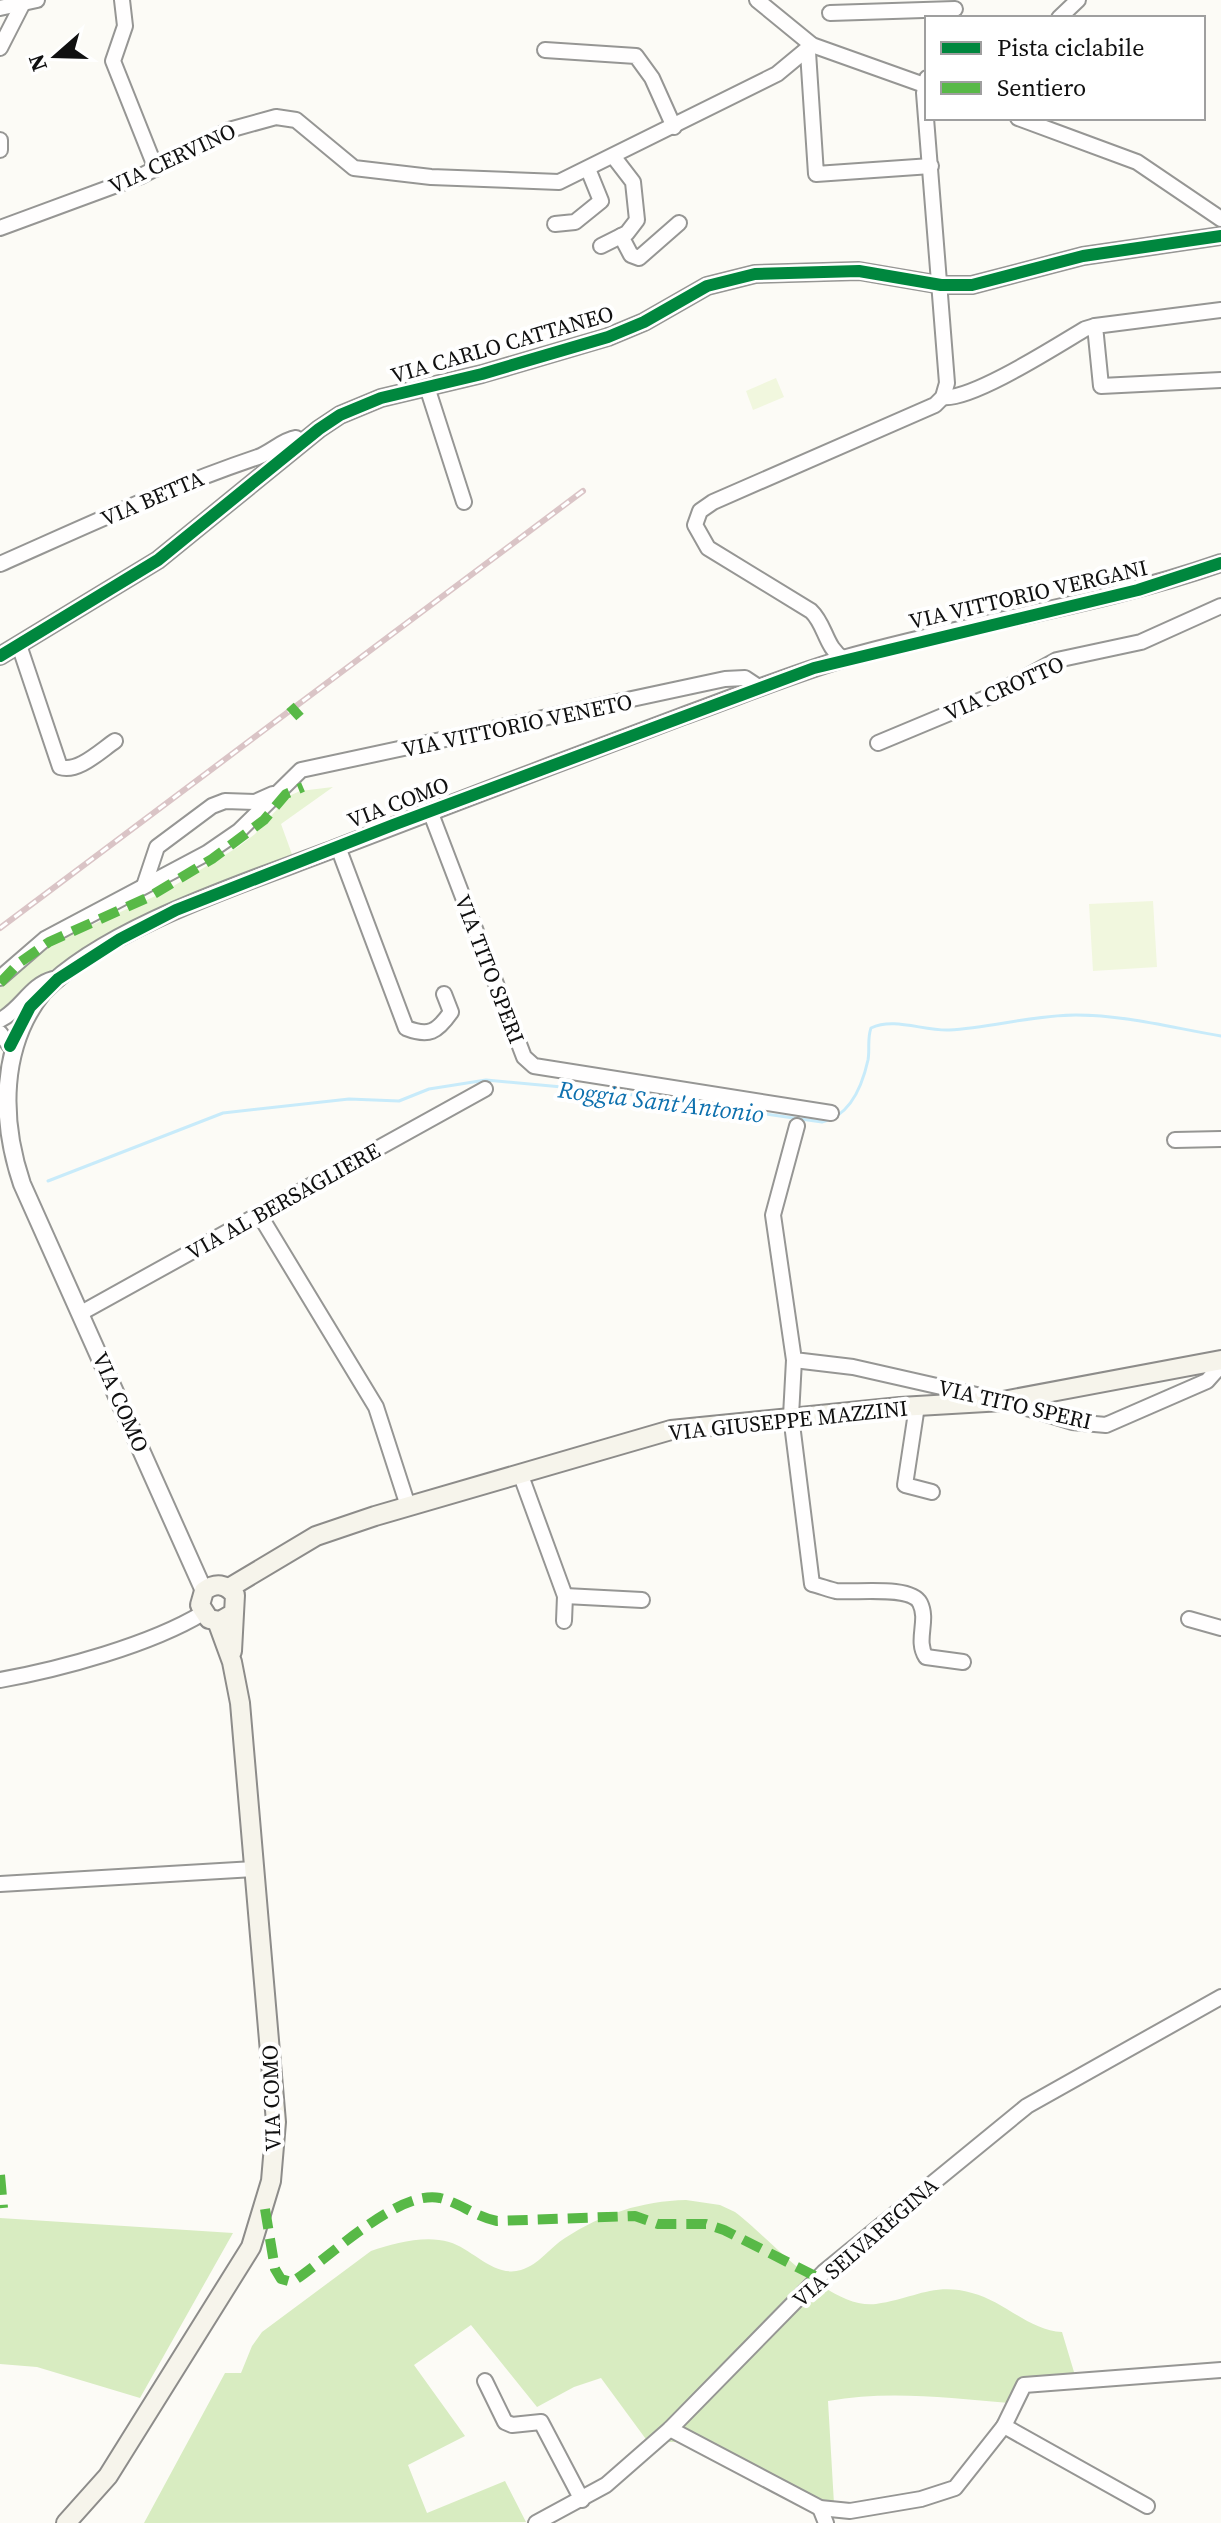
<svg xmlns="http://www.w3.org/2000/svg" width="1221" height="2523" viewBox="0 0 1221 2523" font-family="'Source Serif 4',serif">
<rect width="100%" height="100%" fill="#fcfbf6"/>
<path fill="#e8f4d4" d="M 333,787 L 281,824 L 293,857 L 70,960 L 40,976 L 0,1013 L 0,987 L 48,945 L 162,893 L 238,847 L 255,834 L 289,796 L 300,791 Z"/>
<g fill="#d8ecc1">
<path d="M 686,2200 L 720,2205 L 735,2212 C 771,2239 829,2310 876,2304 C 914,2299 933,2282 972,2293 C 1004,2301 1030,2331 1062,2332 L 1077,2382 L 1018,2391 L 1009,2403 C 949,2398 888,2390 828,2401 L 834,2504 L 682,2442 L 648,2442 L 601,2378 L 574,2387 L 537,2407 L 471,2325 L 414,2365 L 465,2436 L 408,2465 L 427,2513 L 505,2481 L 526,2522 L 144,2523 L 225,2373 L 241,2373 L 252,2346 L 262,2332 L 371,2251 C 394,2243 425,2235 449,2242 C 473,2249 494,2278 521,2270 C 540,2264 549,2248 565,2238 C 602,2214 642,2201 686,2200 Z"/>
<path d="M 0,2218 L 233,2233 L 140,2398 L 37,2367 L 0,2364 Z"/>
</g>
<g fill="#f1f7de">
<path d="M 776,378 L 784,397 L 753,410 L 746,391 Z"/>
<path d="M 1153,901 L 1157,967 L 1093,971 L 1089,904 Z"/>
</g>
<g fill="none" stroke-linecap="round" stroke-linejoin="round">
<path stroke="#c8ebfa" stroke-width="3" d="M 48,1181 L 223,1113 L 349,1099 L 399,1101 L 429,1089 L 486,1080 L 605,1091 L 822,1122 C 850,1116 862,1087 868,1060 C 870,1049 867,1039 871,1028 C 894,1017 923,1031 949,1030 C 991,1028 1032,1015 1076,1015 C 1125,1015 1173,1028 1221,1036"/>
<g stroke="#969694" stroke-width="18">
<g id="minor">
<path d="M 122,0 L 125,26 L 113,61 L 156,169"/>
<path d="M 757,0 L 812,45 L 927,86"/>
<path d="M 0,8 L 37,0"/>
<path d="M 830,13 L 955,9"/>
<path d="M 1059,18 L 1078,0"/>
<path d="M 0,48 L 23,3"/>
<path d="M 545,50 L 636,56 L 652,78 L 674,127"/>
<path d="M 808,52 L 816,174 L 931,166"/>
<path d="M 1018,118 L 1137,162 L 1221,219"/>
<path d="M 0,140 L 0,150"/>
<path d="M 555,224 L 575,222 L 601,201 L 588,169"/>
<path d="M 0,228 L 141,176 L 229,130 L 276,117 L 296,120 L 354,168 L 431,177 L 559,182 L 777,74 L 812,45"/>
<path d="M 621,236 L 631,255 L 639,258 L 679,223"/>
<path d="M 601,246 L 627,233 L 637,220 L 633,182 L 613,156"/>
<path d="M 1221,310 L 1095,326 L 1101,386 L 1221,380"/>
<path d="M 427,387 L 464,502"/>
<path d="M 943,397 C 971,401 1058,345 1085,329 L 1095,326"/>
<path d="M 0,564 C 86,526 169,487 258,457 C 271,452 283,440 296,438 L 302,443"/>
<path d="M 19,645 L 60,767 C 78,773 100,751 115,741"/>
<path d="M 844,659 C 825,648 826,625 811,611 L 708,548 L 695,525 L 700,511 L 713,502 L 935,405 L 943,397 L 947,383 L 924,93 L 927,78"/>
<path d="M 878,743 L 993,695 L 1057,660 L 1141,642 L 1221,606"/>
<path d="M 430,811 L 524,1057 L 534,1066 L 831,1113"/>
<path d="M 338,847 L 406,1028 C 429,1037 437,1032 451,1012 L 444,994"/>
<path d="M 144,886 L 157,847 L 212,806 L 225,801 L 255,802 L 273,794"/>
<path d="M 0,978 L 45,939 L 207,853 L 239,831 L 301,770 L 725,679 L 745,678 L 760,688"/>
<path d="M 0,1020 C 21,1010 30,985 53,979"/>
<path d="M 0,1033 L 10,1046"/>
<path d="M 797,1126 L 773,1215 L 794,1360 L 853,1367 L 1003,1401 L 1072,1422 L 1106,1425 L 1207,1381 L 1221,1365"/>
<path d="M 1175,1140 L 1221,1139"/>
<path d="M 259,1214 L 376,1407 L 408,1506"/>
<path d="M 81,1313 L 485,1089"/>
<path d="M 794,1360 L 791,1416 L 812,1584 C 820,1586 828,1589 836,1591 C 855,1593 911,1585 920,1603 C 929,1621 915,1640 926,1657 L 963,1662"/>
<path d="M 917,1406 L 905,1485 L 932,1492"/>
<path d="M 520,1473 L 565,1596 L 564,1621"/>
<path d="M 565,1596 L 642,1600"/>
<path d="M 1189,1619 L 1221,1628"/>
<path d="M 0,1680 C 61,1669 150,1645 203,1613"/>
<path d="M 0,1884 L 254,1869"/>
<path d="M 485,2381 L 505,2422 L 512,2425 L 541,2422 L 582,2500"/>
<path d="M 1004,2426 L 1147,2506"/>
<path d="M 670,2429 L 820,2508 L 850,2511 L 921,2499 L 955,2488 L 1004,2426 L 1024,2385 L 1221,2370"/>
<path d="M 820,2508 L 826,2523"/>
<path d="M 536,2523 L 606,2485 L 670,2429 L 824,2272 L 1027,2106 L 1221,1997"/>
</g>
</g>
<g stroke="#969694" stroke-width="20">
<g id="tertiary">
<path d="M 0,656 L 158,560 L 319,429 L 340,415 L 381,398 L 482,374 L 608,337 L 644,322 L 707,286 L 755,274 L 859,271 L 941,285 L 972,285 L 1083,256 L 1221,236"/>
<path d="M 204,1591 L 22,1184 C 0,1119 0,1046 43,992 C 106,926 254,880 339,847 C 454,803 568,759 683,716 C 736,697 789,675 843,659 C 968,623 1098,606 1221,563"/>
</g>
</g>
<g stroke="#8d8c8a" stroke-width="22">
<g id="secondary">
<path d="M 229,1588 L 316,1536 L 375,1516 L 671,1430 L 900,1407 L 1003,1401 L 1221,1360"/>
<path d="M 232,1651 L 235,1595 C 226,1584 216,1582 204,1591 L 200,1605 L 209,1619 L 220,1621 L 234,1613"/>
<path d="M 66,2523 L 108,2476 L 251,2247 L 271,2181 L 276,2122 L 240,1703 L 232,1662 L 217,1621"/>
</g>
</g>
<use href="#minor" stroke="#fffefe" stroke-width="14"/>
<use href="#tertiary" stroke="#fffefe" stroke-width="16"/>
<use href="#secondary" stroke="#f6f4eb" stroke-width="18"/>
<g stroke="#dac4c6" stroke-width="6">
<path id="rail" d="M 0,928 L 583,491"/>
</g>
<use href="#rail" stroke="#fff" stroke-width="3" stroke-dasharray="9" stroke-linecap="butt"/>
<g stroke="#58b947" stroke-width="10" stroke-dasharray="20 10" stroke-linecap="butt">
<path d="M 290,706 L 300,717"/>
<path d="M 0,983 L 19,963 L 49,942 L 149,897 L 212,859 L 264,820 L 286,794 L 303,787"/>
<path d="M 0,2175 L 3,2208"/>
<path d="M 265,2209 L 275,2269 L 281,2279 L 292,2282 C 326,2261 397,2189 440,2198 C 460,2203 476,2217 497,2221 L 635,2216 L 658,2224 L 706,2224 L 724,2230 L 819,2278"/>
</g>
<g stroke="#fff" stroke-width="17">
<g id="cycleway">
<path d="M 0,656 L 158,560 L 319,429 L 340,415 L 381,398 L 482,374 L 608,337 L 644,322 L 707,286 L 755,274 L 859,271 L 941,285 L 972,285 L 1083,256 L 1221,236"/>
<path d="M 10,1046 L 30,1007 L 58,979 L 120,939 L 176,910 L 393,825 L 814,668 L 1138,590 L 1221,563"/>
</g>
</g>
<use href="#cycleway" stroke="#00873e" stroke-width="12"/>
</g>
<g text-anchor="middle" stroke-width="8" stroke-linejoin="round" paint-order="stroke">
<g font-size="22" fill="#101010" stroke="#fff">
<text transform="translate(172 158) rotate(-25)" y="8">VIA CERVINO</text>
<text transform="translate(502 344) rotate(-16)" y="8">VIA CARLO CATTANEO</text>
<text transform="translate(152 498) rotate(-23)" y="8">VIA BETTA</text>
<text transform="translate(1028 594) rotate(-13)" y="8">VIA VITTORIO VERGANI</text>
<text transform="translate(1004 688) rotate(-24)" y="8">VIA CROTTO</text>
<text transform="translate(517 725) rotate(-12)" y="8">VIA VITTORIO VENETO</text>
<text transform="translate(398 802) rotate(-21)" y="8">VIA COMO</text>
<text transform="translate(490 969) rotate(69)" y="8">VIA TITO SPERI</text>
<text transform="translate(283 1201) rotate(-29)" y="8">VIA AL BERSAGLIERE</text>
<text transform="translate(121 1402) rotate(66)" y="8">VIA COMO</text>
<text transform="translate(1015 1404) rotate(13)" y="8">VIA TITO SPERI</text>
<text transform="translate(788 1420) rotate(-6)" y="8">VIA GIUSEPPE MAZZINI</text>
<text transform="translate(271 2098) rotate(-92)" y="8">VIA COMO</text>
<text transform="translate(865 2242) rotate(-41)" y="8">VIA SELVAREGINA</text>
</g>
<g font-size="24" font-style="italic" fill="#0d70ae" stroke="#fff">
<text transform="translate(661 1102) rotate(7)" y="8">Roggia Sant'Antonio</text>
</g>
</g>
<rect x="925" y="16" width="280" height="104" fill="#ffffff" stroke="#9f9f9f" stroke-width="2"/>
<rect x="941" y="42" width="40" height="12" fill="#00873e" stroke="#9f9f9f" stroke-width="2"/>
<text x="997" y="56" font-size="24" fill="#101010">Pista ciclabile</text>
<rect x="941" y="82" width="40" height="12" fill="#58b947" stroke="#9f9f9f" stroke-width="2"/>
<text x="997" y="96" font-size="24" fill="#101010">Sentiero</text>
<g transform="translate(56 56) rotate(250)" stroke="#ffffff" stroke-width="6" paint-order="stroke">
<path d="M0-6L14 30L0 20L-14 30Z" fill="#101010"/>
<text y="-12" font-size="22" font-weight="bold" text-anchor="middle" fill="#101010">N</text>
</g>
</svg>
